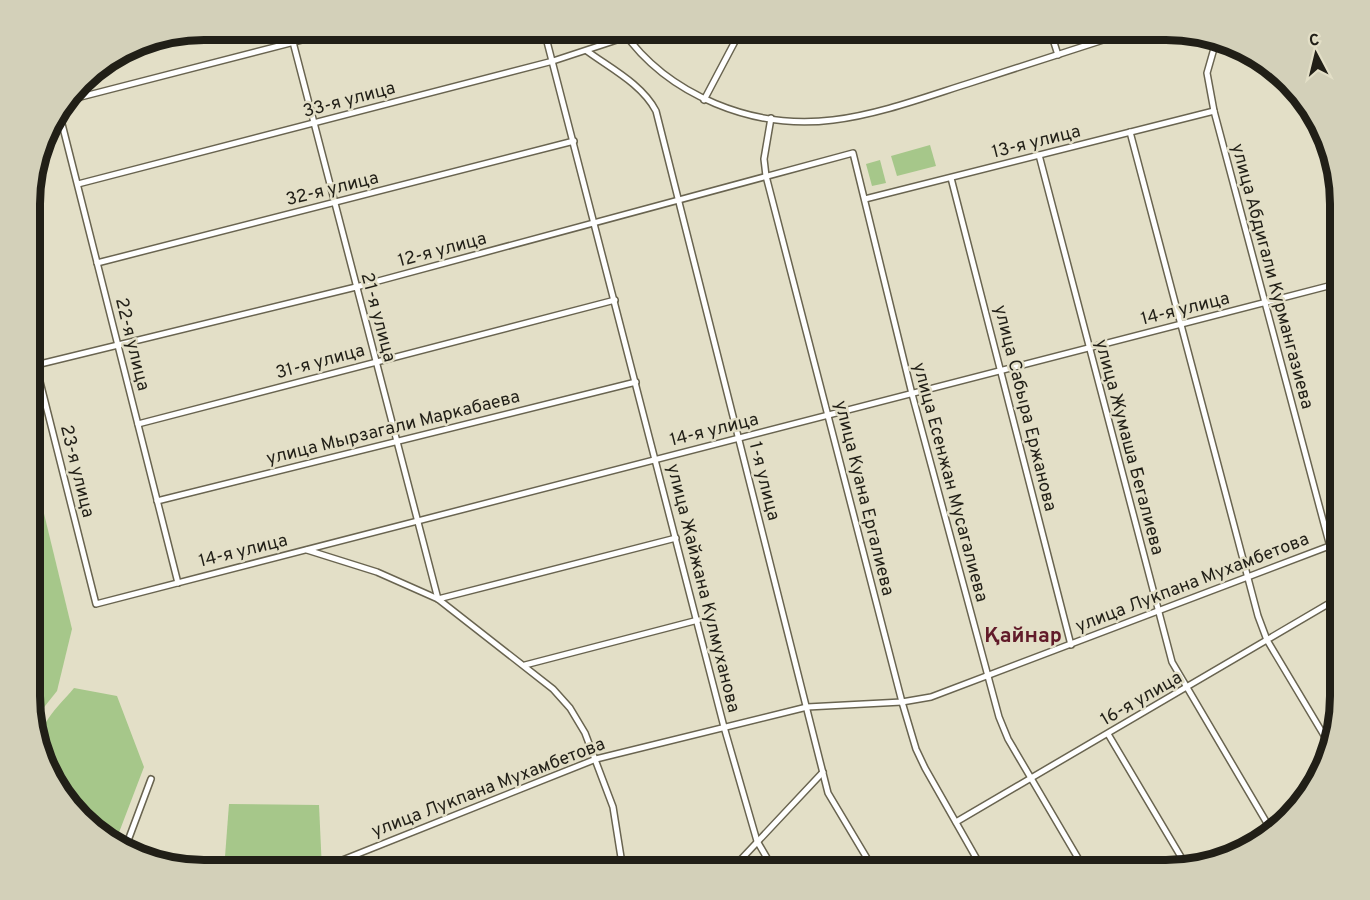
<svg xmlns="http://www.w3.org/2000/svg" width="1370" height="900" viewBox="0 0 1370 900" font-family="Overpass,sans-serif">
<rect width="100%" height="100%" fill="#e3dfc7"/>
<g fill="#a6c78a">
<path d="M 930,145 L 936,166 L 897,176 L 891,156 Z"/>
<path d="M 880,160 L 886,183 L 872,186 L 866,164 Z"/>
<path d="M 31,460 L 72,629 L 57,691 L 33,721 Z"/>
<path d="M 74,688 L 117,696 L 144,767 L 115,843 L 107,840 C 83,814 24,764 45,724 C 52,711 65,699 74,688 Z"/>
<path d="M 229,804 L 319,805 L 322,870 L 224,870 Z"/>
</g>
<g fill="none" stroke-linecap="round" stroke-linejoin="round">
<g stroke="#696450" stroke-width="8">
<g id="street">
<path d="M 544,30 L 724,727 L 757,841 L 774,870"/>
<path d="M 622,30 C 668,96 754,130 833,120 C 881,114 928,96 973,82 C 1027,65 1080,47 1134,30"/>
<path d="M 1050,30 L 1058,55"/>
<path d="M 293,42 L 438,599 L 676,538"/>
<path d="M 1215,45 L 1207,73 L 1214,111 L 1340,584"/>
<path d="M 587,51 C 610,68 642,84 656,111 L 828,793 L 874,870"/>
<path d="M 69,100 L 341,30"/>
<path d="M 704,100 L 741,30"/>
<path d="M 59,112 L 178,583"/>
<path d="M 771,118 L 764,159 L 766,176 L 902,702 L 916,749 L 925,768 L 983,870"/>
<path d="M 1130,132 L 1258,616 L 1267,640 L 1328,742"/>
<path d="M 1039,155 L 1172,662 L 1271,830"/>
<path d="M 951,178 L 1071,645"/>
<path d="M 78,184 L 553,61 L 626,37"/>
<path d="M 865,199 L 1214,111"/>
<path d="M 97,263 L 574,141"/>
<path d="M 31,346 L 96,604 L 1340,283"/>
<path d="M 36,365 L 356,287 L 853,153 L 912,394 L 999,717 L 1008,739 L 1085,870"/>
<path d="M 138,424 L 615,300"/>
<path d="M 157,501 L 636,382"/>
<path d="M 307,550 L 377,572 L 438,599 L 553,689 L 570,708 L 585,733 L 613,807 L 623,870"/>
<path d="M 525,665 L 698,620"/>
<path d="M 1108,734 L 1187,867"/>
<path d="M 956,822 L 1340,597"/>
<path d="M 126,846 L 151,779"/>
<path d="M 335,863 L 596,759 L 807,707 L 902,702 L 931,697 L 1340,542"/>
<path d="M 731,870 L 823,772"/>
</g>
</g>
<use href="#street" stroke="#fff" stroke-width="5"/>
</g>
<g text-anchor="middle" stroke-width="5" stroke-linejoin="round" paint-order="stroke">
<g font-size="18" fill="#211f17" stroke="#e3dfc7">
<text transform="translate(349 99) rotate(-15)" y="6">33-я улица</text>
<text transform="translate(1036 141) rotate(-14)" y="6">13-я улица</text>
<text transform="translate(332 188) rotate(-14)" y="6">32-я улица</text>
<text transform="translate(442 249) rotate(-15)" y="6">12-я улица</text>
<text transform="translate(1273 276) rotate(75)" y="6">улица Абдигали Курмангазиева</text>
<text transform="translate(1185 308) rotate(-14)" y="6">14-я улица</text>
<text transform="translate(379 317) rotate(75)" y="6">21-я улица</text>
<text transform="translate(133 344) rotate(76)" y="6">22-я улица</text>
<text transform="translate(320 361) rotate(-15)" y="6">31-я улица</text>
<text transform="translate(1026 408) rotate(76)" y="6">улица Сабыра Ержанова</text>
<text transform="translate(393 427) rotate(-14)" y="6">улица Мырзагали Маркабаева</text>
<text transform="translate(714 429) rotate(-14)" y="6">14-я улица</text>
<text transform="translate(1130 447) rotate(75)" y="6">улица Жумаша Бегалиева</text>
<text transform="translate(78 471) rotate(76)" y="6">23-я улица</text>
<text transform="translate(765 481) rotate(76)" y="6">1-я улица</text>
<text transform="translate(951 482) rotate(75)" y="6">улица Есенжан Мусагалиева</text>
<text transform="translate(865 498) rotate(76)" y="6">улица Куана Ергалиева</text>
<text transform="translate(243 550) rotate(-14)" y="6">14-я улица</text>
<text transform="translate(1192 582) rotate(-21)" y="6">улица Лукпана Мухамбетова</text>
<text transform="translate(704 588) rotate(76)" y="6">улица Жайжана Кулмуханова</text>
<text transform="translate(1141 698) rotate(-30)" y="6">16-я улица</text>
<text transform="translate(488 787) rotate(-21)" y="6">улица Лукпана Мухамбетова</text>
</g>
<g font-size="21" font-weight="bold" fill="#611b29" stroke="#e3dfc7">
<text x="1023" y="642">Қайнар</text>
</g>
</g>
<path d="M0 0H1370V900H0ZM204 40H1166A164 164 0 0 1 1330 204V696A164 164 0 0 1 1166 860H204A164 164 0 0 1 40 696V204A164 164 0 0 1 204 40Z" fill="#d3d0b9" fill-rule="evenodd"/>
<path fill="none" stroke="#211f17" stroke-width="8" d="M204 40H1166A164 164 0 0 1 1330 204V696A164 164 0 0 1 1166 860H204A164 164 0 0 1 40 696V204A164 164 0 0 1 204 40Z"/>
<g transform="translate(1316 54) rotate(353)" stroke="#e3dfc7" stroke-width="4.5" paint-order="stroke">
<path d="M0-4.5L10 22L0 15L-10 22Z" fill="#211f17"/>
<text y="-9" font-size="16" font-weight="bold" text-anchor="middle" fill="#211f17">С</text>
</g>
</svg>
